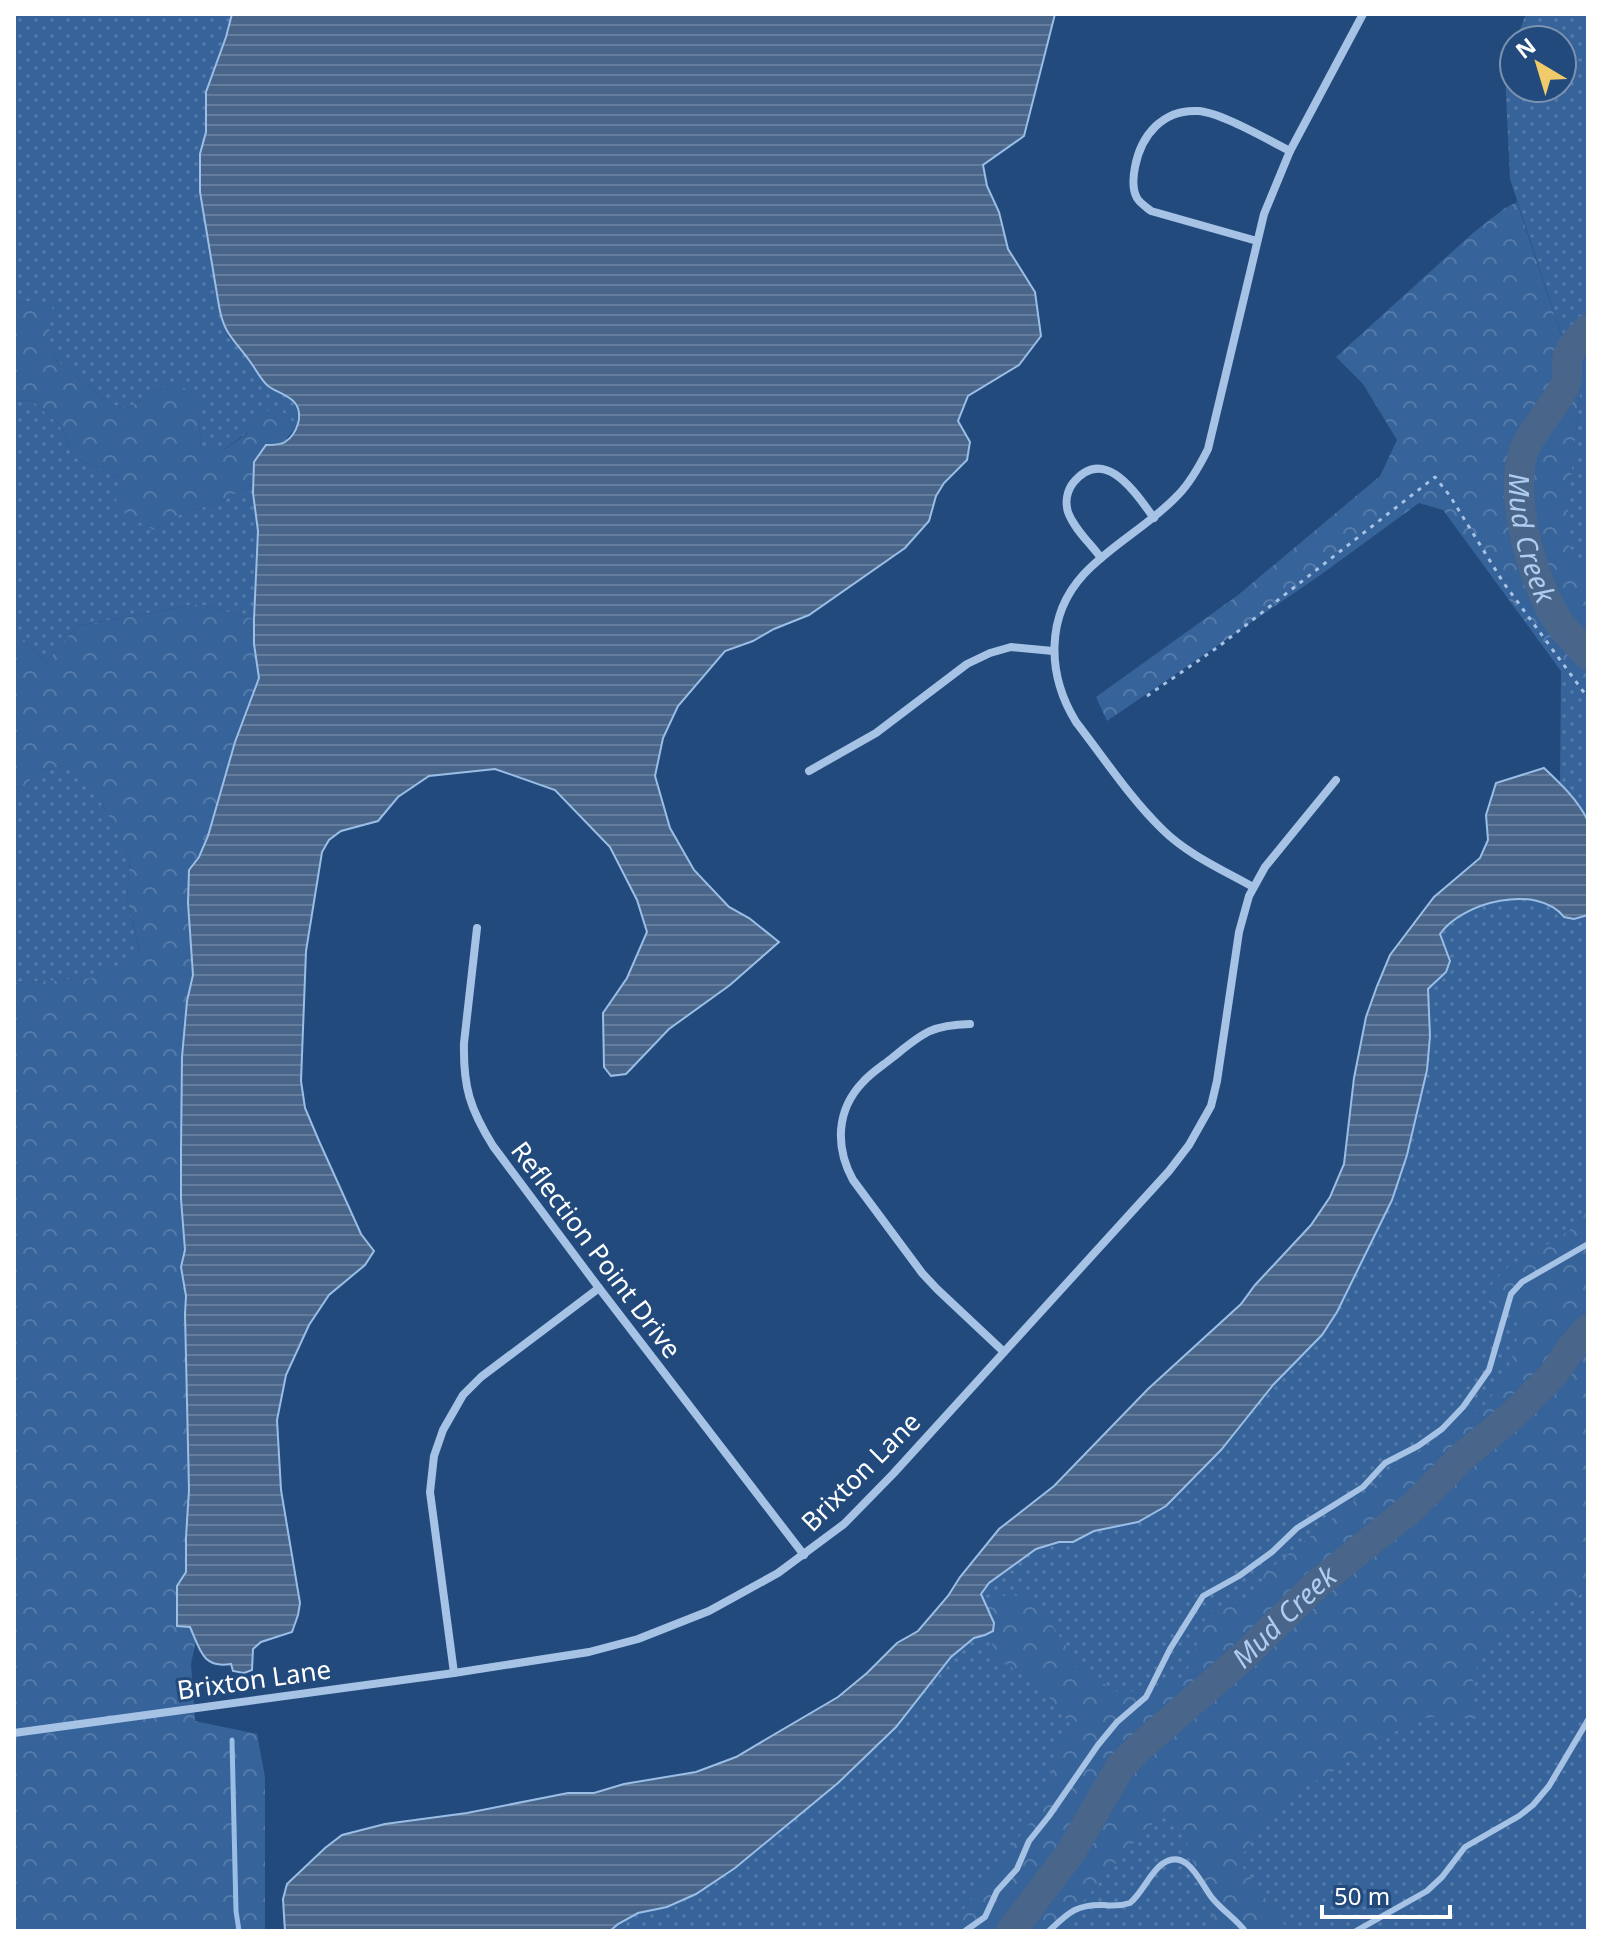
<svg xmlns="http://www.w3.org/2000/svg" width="1602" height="1945" viewBox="0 0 1602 1945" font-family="'Noto Sans',sans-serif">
<defs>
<pattern id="grass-dots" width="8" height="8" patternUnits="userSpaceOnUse" patternTransform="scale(2)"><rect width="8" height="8" fill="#36639a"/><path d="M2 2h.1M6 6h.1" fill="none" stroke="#547aa9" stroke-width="1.8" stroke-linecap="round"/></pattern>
<pattern id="forest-crowns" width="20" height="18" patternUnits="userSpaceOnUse" patternTransform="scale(2)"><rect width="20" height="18" fill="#36639a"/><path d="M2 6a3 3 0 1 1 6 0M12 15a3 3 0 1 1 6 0" fill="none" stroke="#547aa9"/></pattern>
<pattern id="water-rules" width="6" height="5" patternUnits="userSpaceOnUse" patternTransform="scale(2)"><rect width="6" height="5" fill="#49668a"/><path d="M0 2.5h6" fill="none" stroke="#647d9c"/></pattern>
</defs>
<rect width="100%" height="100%" fill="#234a7c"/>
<g fill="url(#grass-dots)">
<path d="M 14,14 L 232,14 L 205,103 L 206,132 L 200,154 L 200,192 L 222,323 L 228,336 L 246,356 L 264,382 L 272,389 L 293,400 L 298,413 L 297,426 L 280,410 L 220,452 L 201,447 L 199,421 L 173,382 L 127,408 L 112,405 L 56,360 L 32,301 L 14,305 Z"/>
<path d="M 1526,14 L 1588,14 L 1588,821 L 1582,810 L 1560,782 L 1562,561 L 1580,392 L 1510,179 L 1505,73 L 1514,47 L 1514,88 L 1562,88 L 1562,40 L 1516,40 Z"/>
<path d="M 14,400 L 33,401 L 60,426 L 74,457 L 122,479 L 154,530 L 181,514 L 220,502 L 253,484 L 258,531 L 254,619 L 198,604 L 77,626 L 46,663 L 14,629 Z"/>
<path d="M 66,766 L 103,805 L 130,858 L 127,898 L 140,954 L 94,978 L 14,983 L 14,796 L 40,770 Z"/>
<path d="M 1529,899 L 1558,909 L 1574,919 L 1588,915 L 1588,1931 L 610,1931 L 618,1924 L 638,1913 L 667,1907 L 696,1894 L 735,1868 L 838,1783 L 896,1727 L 951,1657 L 974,1638 L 985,1635 L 994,1623 L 981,1594 L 989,1583 L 1035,1549 L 1059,1542 L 1073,1542 L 1094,1531 L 1138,1522 L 1193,1480 L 1221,1450 L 1273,1385 L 1322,1335 L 1337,1312 L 1392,1200 L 1407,1155 L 1427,1070 L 1430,1036 L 1428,988 L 1436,983 L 1450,961 L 1440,934 C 1452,918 1476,904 1496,901 C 1507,899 1518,900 1529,899 Z"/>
</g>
<g fill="url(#forest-crowns)">
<path d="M 1517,202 L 1580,392 L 1565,537 L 1580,570 L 1588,579 L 1588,708 L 1443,510 L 1419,503 L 1319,576 L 1107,721 L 1096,697 L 1238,595 L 1380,476 L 1397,440 L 1363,384 L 1336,357 L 1474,232 L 1505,208 Z"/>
<path d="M 32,301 L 53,303 L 48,339 L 56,360 L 112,405 L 127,408 L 173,382 L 202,398 L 199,421 L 201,446 L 220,452 L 247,434 L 257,412 L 280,410 L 297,426 L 282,444 L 266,445 L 254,462 L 253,484 L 220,502 L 181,514 L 154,530 L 127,516 L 116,501 L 122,479 L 74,457 L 60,426 L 33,401 L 14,400 L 14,305 Z"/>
<path d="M 198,604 L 254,619 L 254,644 L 259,678 L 235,742 L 208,836 L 199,857 L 189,870 L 188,904 L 193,975 L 187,1001 L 181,1199 L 185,1250 L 181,1267 L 186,1296 L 185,1314 L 189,1490 L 186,1537 L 186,1572 L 177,1586 L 190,1627 L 196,1640 L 191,1664 L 195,1721 L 257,1734 L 265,1777 L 265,1931 L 14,1931 L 14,983 L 94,978 L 140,953 L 127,898 L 130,858 L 103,805 L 66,766 L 40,770 L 14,796 L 14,629 L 46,663 L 77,626 Z"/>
<path d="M 1588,1210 L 1588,1584 L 1579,1596 L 1543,1604 L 1502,1631 L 1480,1658 L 1469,1695 L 1481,1719 L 1427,1717 L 1407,1724 L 1334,1771 L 1282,1800 L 1254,1834 L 1239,1862 L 1289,1931 L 1222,1931 L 1210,1913 L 1186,1840 L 1161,1815 L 1126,1851 L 1058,1931 L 947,1931 L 1045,1803 L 1059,1745 L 1071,1725 L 1035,1679 L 996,1660 L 991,1641 L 985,1635 L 993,1631 L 994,1623 L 985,1603 L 1007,1594 L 1023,1594 L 1046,1616 L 1068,1649 L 1075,1666 L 1118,1692 L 1137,1691 L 1181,1679 L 1196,1657 L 1197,1638 L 1208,1612 L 1258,1595 L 1264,1574 L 1361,1495 L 1489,1401 L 1512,1359 L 1518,1335 L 1514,1314 L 1493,1311 L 1485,1293 C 1493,1284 1501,1272 1511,1265 C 1537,1247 1571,1238 1588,1210 Z"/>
</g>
<g fill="url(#water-rules)" stroke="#9abee6" stroke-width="2">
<path d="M 232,14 L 1055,14 L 1024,136 L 983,165 L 987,186 L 999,212 L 1008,249 L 1035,292 L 1041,336 L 1019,365 L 968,396 L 958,421 L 970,442 L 967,460 L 944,483 L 936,496 L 929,521 L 905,548 L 809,615 L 774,629 L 753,641 L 725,651 L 678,706 L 663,738 L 655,776 L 670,828 L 694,870 L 729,907 L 749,918 L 779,942 L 730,985 L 669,1029 L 626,1074 L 611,1076 L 604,1067 L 603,1013 L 627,978 L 647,932 L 637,900 L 610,847 L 555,790 L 495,769 L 429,776 L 398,797 L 378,821 L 341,831 L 329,840 L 322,852 L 306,951 L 301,1081 L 305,1108 L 319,1141 L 361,1234 L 374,1251 L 365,1265 L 329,1295 L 309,1325 L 286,1375 L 277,1420 L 281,1490 L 300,1603 L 298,1615 L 292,1632 L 261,1642 L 253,1649 L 252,1670 L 244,1673 L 233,1671 L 231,1664 C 202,1669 200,1649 190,1627 L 177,1626 L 177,1586 L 186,1572 L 186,1537 L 189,1490 L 185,1314 L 186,1296 L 181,1267 L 185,1250 L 181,1199 L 181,1150 L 182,1057 L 187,1001 L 193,975 L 188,903 L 189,870 L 199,857 L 208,836 L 235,742 L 259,678 L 254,644 L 254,619 L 258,531 L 253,493 L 254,462 L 266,445 C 272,445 280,445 285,442 C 297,434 304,415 295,403 C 289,395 276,392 268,386 C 260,379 256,369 249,360 C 234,339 224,335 219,306 L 200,192 L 200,154 L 206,132 L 206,92 L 226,37 Z"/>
<path d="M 1544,768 C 1561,784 1578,800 1588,821 L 1588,915 L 1574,919 L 1564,917 C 1537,883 1462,902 1440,934 L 1450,961 L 1446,972 L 1428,989 L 1430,1036 L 1427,1070 L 1407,1155 L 1392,1200 L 1337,1312 L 1322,1335 L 1273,1385 L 1221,1450 L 1166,1506 L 1138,1522 L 1094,1531 L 1073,1542 L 1059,1542 L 1036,1549 L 989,1583 L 981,1594 L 994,1623 L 993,1631 L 985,1635 L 974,1638 L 951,1657 L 896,1727 L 838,1783 L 735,1868 L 696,1894 L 667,1907 L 638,1913 L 618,1924 L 610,1931 L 285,1931 L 283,1899 L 287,1884 L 325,1848 L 342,1835 L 385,1824 L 467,1813 L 568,1793 L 594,1793 L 624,1784 L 696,1772 L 736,1757 L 838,1697 L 867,1673 L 897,1643 L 918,1631 L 948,1596 L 960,1577 L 999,1529 L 1054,1486 L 1148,1389 L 1241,1304 L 1255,1285 L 1311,1225 L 1330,1197 L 1344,1164 L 1354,1078 L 1366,1017 L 1377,986 L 1390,955 L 1434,897 L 1480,858 L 1488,840 L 1486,815 L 1496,783 Z"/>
</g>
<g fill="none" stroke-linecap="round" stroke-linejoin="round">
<path stroke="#9abee6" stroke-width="5" d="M 232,1740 L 236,1911 L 239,1931"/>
<g stroke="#49668a" stroke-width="30">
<path id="s1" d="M 1588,329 C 1580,337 1570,347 1567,359 C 1566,367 1569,376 1566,383 C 1556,406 1536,424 1526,446 C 1506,488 1532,579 1556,618 C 1564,631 1577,643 1588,655"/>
<path id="s2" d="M 1011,1931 L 1071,1852 L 1120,1767 L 1139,1748 L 1245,1655 L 1316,1585 L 1414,1506 L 1462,1457 L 1514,1414 L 1553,1375 L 1572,1347 L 1588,1329"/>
</g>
<path stroke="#a6c3e5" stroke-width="3" stroke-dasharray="4 6" stroke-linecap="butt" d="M 1147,696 L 1218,647 L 1435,477 L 1450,496 L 1503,582 L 1588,698"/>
<g stroke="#a6c3e5" stroke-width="6">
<path d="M 965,1931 L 985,1917 L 997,1891 L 1017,1869 L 1029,1841 L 1049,1816 L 1098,1745 L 1117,1722 L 1146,1697 L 1170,1649 L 1203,1596 L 1239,1576 L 1272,1552 L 1297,1528 L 1363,1487 L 1385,1463 L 1418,1446 L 1442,1429 L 1463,1407 L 1489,1370 L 1511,1294 L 1522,1282 L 1588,1244"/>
<path d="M 1049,1931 C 1068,1913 1076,1904 1104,1905 C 1113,1906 1121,1906 1130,1903 C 1143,1892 1149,1874 1162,1864 C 1188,1846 1201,1885 1213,1899 C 1223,1911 1236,1919 1245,1931"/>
<path d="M 1356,1931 L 1427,1891 L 1442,1877 L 1465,1847 L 1519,1816 L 1533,1805 L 1549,1786 L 1588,1720"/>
</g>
<g stroke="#a6c3e5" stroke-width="8">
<path d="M 1257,241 L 1151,211 C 1146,207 1140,203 1137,198 C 1132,189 1133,177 1135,167 C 1141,135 1163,109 1198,111 C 1220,112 1268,140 1290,151"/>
<path d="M 1101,558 C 1091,544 1074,529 1068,512 C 1065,502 1067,491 1073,483 C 1105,444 1136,494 1154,518"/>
<path d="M 809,771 L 876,733 L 967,664 L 990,653 L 1011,647 L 1053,651"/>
<path d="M 1253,887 C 1223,870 1187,854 1163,830 C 1130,798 1104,758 1076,722 C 1047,675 1045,616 1084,574 C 1112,544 1150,525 1178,495 C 1191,482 1200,465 1208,449 L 1264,214 L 1290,151 L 1363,14"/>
<path d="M 477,928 L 464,1043 C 463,1087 470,1109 493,1146 L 599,1288 L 804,1555"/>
<path d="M 970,1024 C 930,1025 922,1034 892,1058 C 882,1066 871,1073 863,1082 C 836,1110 835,1147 853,1180 L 922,1273 L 937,1289 L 1004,1352"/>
<path d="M 454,1673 L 430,1492 L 434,1456 L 443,1430 L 463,1395 L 481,1377 L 599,1288"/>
<path d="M 14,1733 L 454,1673 L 589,1652 L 638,1639 L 709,1611 L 778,1573 L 844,1524 L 893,1474 L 1169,1171 L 1189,1145 L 1211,1106 L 1217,1081 L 1239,932 L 1249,896 L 1265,867 L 1336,780"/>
</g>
</g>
<g text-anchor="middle" stroke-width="6" stroke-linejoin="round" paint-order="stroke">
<g font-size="26" fill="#fff" stroke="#234a7c">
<text transform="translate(596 1250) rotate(53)" y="9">Reflection Point Drive</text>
<text transform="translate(861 1472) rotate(-45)" y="9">Brixton Lane</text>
<text transform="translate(254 1680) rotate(-8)" y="9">Brixton Lane</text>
</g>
<g font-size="28" font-style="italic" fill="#b1cded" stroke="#234a7c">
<text dy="10" stroke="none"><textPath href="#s1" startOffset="230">Mud Creek</textPath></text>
<text dy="10" stroke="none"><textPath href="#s2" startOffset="420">Mud Creek</textPath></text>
</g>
</g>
<rect width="1602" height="1945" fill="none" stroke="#ffffff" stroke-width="32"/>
<g transform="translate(1538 64) rotate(322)"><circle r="38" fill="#234a7c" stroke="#7b92b0" stroke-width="2"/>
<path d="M0-6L14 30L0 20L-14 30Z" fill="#f1ca69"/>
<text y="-12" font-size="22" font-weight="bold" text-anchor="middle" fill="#ffffff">N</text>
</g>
<path d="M1322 1905v12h128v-12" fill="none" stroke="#ffffff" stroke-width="4"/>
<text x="1334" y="1905" font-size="24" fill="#ffffff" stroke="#234a7c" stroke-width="6" paint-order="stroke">50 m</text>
</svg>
